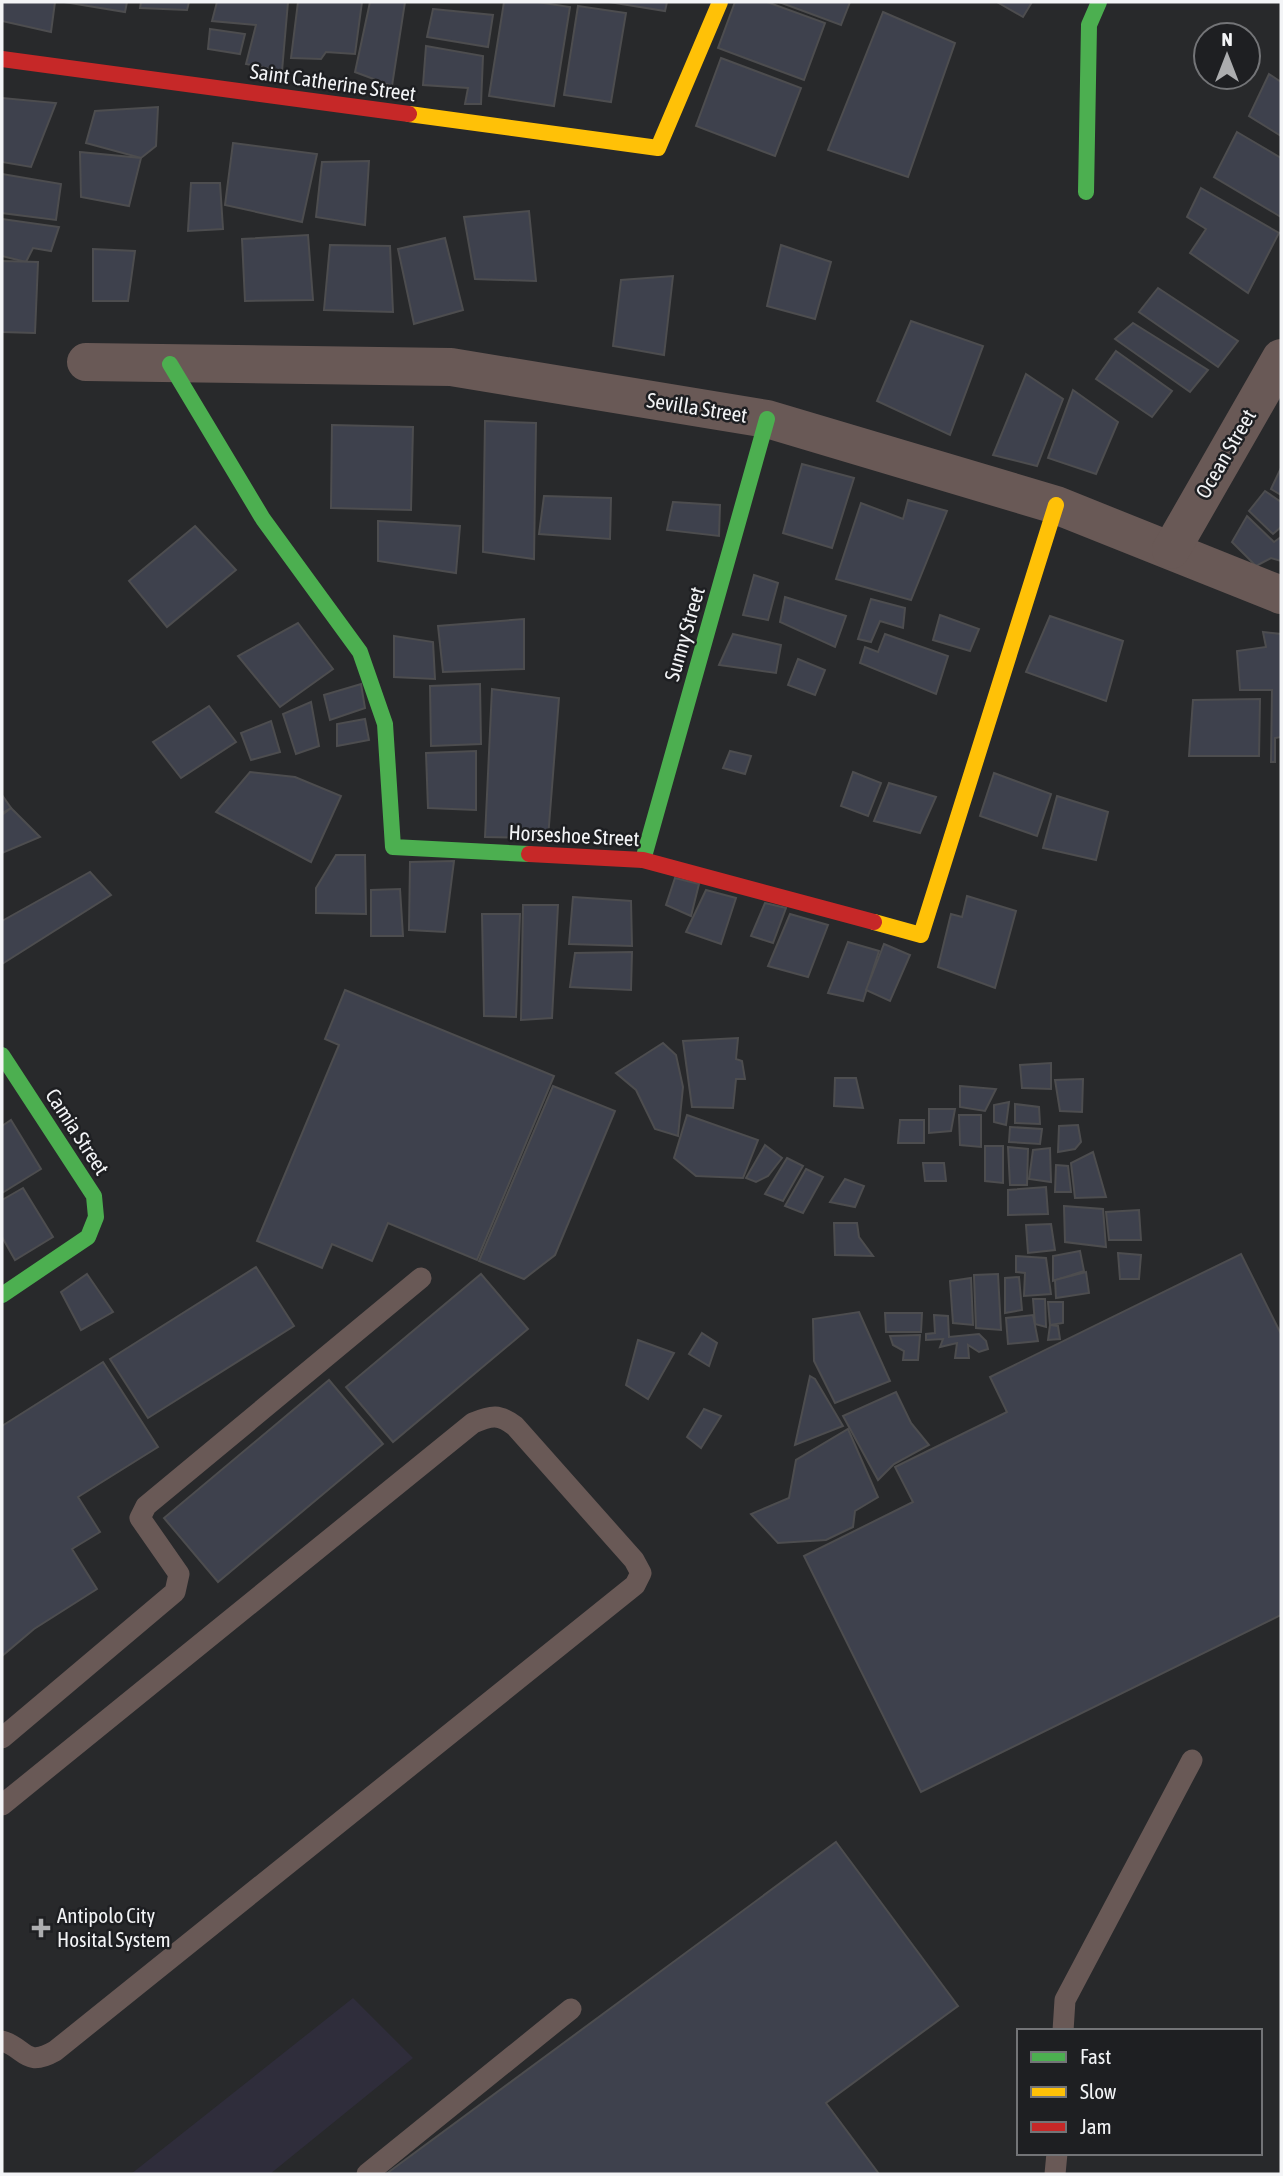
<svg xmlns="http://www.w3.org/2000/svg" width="1283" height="2176" viewBox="0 0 1283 2176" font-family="'Asap Condensed',sans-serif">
<rect width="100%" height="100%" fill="#28292b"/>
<path fill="#2f2d3b" d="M 353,1998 L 413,2058 L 270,2174 L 131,2174 Z"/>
<g fill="#3e414d" stroke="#4d4d4f" stroke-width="2">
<path d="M 2,2 L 55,2 L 51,32 L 2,21 Z"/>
<path d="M 64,2 L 127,2 L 125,12 Z"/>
<path d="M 141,2 L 189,2 L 187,10 L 140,8 Z"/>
<path d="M 217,2 L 288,2 L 282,71 L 246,64 L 256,25 L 212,21 Z"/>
<path d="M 298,2 L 362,2 L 355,54 L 326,52 L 321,59 L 291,58 Z"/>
<path d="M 370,2 L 405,2 L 392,86 L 355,72 Z"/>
<path d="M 504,2 L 537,2 L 570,7 L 554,106 L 489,96 Z"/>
<path d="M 609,2 L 667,2 L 665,11 Z"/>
<path d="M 735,2 L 767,2 L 825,23 L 804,80 L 718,48 Z"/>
<path d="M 779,2 L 850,2 L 841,25 Z"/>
<path d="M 997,2 L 1032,2 L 1023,17 Z"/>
<path d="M 578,6 L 626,13 L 611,102 L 564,95 Z"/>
<path d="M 433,9 L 493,15 L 488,47 L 427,37 Z"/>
<path d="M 883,12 L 955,43 L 908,177 L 828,150 Z"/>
<path d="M 210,29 L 245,34 L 240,54 L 208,49 Z"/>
<path d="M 426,46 L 483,56 L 481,104 L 465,104 L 468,88 L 423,85 Z"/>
<path d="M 721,58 L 801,88 L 775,156 L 696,126 Z"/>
<path d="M 1269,74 L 1281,82 L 1281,136 L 1249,116 Z"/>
<path d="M 2,98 L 56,103 L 31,167 L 2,162 Z"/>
<path d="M 158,107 L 156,146 L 141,158 L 86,143 L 95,111 Z"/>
<path d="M 1237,132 L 1281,158 L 1281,217 L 1214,177 Z"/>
<path d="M 233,143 L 317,154 L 302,222 L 225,205 Z"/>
<path d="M 80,152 L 141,158 L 129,206 L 81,197 Z"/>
<path d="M 369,161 L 365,225 L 316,217 L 322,162 Z"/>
<path d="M 2,174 L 61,184 L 56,220 L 2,213 Z"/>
<path d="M 191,183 L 220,183 L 223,229 L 188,231 Z"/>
<path d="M 1201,188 L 1279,233 L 1248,293 L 1190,253 L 1206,229 L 1187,217 Z"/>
<path d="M 529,211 L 536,281 L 475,279 L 464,217 Z"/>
<path d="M 2,219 L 59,227 L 51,251 L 33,248 L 26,262 L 2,256 Z"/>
<path d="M 308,235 L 313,300 L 245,301 L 242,239 Z"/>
<path d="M 445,238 L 463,310 L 414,324 L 398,249 Z"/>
<path d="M 330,245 L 390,246 L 393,312 L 324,310 Z"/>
<path d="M 781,245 L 831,262 L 815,319 L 767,306 Z"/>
<path d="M 93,249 L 135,251 L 128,301 L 93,301 Z"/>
<path d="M 2,261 L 38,262 L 35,333 L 2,332 Z"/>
<path d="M 673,276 L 664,355 L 613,346 L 621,280 Z"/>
<path d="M 1158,288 L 1238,341 L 1218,367 L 1139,312 Z"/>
<path d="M 911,321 L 983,346 L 950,435 L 877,401 Z"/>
<path d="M 1133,323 L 1208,370 L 1190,392 L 1115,339 Z"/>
<path d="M 1116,351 L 1172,391 L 1152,417 L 1096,379 Z"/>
<path d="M 1026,374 L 1063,399 L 1037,466 L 993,455 Z"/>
<path d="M 1073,390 L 1118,422 L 1096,474 L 1048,458 Z"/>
<path d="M 485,421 L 536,423 L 534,559 L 483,552 Z"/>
<path d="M 332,425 L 413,427 L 411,510 L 331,508 Z"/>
<path d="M 802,464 L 854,478 L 832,548 L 783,533 Z"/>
<path d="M 1281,468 L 1281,495 L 1271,489 Z"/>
<path d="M 1265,491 L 1281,502 L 1281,527 L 1273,534 L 1249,511 Z"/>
<path d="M 544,496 L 611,498 L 610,539 L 539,534 Z"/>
<path d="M 908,500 L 947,511 L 911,600 L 836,579 L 861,503 L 903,519 Z"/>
<path d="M 673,502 L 720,505 L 719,536 L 667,530 Z"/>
<path d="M 1247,516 L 1274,542 L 1281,537 L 1281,561 L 1271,558 L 1256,566 L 1232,542 Z"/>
<path d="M 378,521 L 460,526 L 456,573 L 378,561 Z"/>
<path d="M 195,526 L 236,570 L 167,627 L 129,581 Z"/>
<path d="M 754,575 L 778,583 L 768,620 L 743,615 Z"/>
<path d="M 785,597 L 846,616 L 835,647 L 780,622 Z"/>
<path d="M 871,599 L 905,608 L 903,628 L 880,621 L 871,642 L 858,639 Z"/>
<path d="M 940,615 L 979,629 L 970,651 L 933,640 Z"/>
<path d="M 1050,616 L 1123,641 L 1106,701 L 1026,672 Z"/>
<path d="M 524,619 L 524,669 L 443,672 L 438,626 Z"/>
<path d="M 298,623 L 333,669 L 280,707 L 238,656 Z"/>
<path d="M 1263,632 L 1281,634 L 1281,737 L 1275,738 L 1275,762 L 1271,762 L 1272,690 L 1240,690 L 1237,651 L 1266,647 Z"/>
<path d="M 733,634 L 781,645 L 776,673 L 719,665 Z"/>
<path d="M 885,634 L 948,656 L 936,694 L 860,663 L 865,647 L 878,652 Z"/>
<path d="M 394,636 L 433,642 L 435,679 L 394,677 Z"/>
<path d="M 798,659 L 825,670 L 815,695 L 788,685 Z"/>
<path d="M 361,684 L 365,708 L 330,720 L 324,695 Z"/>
<path d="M 480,684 L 481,744 L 431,746 L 430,686 Z"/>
<path d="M 492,689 L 559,698 L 548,838 L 485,837 Z"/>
<path d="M 1260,699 L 1259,756 L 1189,756 L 1193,700 Z"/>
<path d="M 311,702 L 319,746 L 296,754 L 283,714 Z"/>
<path d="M 209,706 L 236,742 L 181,778 L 153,742 Z"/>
<path d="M 365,719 L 369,740 L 337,746 L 337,724 Z"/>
<path d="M 271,721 L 280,752 L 251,760 L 241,733 Z"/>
<path d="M 476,751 L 476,810 L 428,808 L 426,753 Z"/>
<path d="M 730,751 L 751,756 L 745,774 L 723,768 Z"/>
<path d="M 250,772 L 295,777 L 341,796 L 311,862 L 216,812 Z"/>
<path d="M 853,772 L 881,783 L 868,816 L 841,806 Z"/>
<path d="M 994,773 L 1051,794 L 1037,836 L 980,816 Z"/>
<path d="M 889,783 L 936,797 L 920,833 L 874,821 Z"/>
<path d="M 2,795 L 11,808 L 2,813 Z"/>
<path d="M 1057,796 L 1108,812 L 1096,860 L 1043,848 Z"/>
<path d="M 11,808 L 40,837 L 2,853 L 2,815 Z"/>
<path d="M 336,855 L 365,855 L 366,914 L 316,913 L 316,888 Z"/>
<path d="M 454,861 L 445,932 L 409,930 L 410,862 Z"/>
<path d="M 90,872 L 111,895 L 2,964 L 2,921 Z"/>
<path d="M 675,878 L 699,884 L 691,916 L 666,905 Z"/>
<path d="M 400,889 L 403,936 L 371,936 L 371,890 Z"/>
<path d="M 706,890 L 736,898 L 721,944 L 686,932 Z"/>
<path d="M 967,896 L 1016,911 L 995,988 L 938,967 L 951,914 L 962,917 Z"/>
<path d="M 573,897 L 631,901 L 632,946 L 569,944 Z"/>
<path d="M 765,903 L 786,908 L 773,943 L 751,936 Z"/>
<path d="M 523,905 L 558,905 L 552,1018 L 521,1020 Z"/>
<path d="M 482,914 L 520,914 L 516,1017 L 484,1016 Z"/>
<path d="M 790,914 L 828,925 L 808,977 L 768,966 Z"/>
<path d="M 848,942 L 879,951 L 863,1001 L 828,993 Z"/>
<path d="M 884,944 L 910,955 L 890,1001 L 866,990 Z"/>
<path d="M 632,952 L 631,990 L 570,987 L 575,953 Z"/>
<path d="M 345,990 L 554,1076 L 477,1260 L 388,1223 L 372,1261 L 332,1244 L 322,1268 L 257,1241 L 339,1045 L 325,1039 Z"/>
<path d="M 738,1038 L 736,1059 L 742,1061 L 745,1079 L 736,1079 L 733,1108 L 692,1107 L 683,1041 Z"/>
<path d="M 663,1043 L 676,1055 L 683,1087 L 678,1136 L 655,1129 L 636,1090 L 616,1073 Z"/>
<path d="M 1051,1063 L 1051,1089 L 1022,1088 L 1020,1065 Z"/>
<path d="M 835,1078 L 856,1078 L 863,1108 L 834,1106 Z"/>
<path d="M 1083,1079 L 1082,1112 L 1060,1111 L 1055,1080 Z"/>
<path d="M 553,1086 L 615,1111 L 555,1255 L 524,1279 L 479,1261 Z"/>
<path d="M 960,1086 L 996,1089 L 985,1111 L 960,1107 Z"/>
<path d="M 1009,1102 L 1006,1125 L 994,1122 L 994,1105 Z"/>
<path d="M 1015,1104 L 1039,1107 L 1040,1124 L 1015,1123 Z"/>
<path d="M 929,1109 L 955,1109 L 951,1131 L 929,1133 Z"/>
<path d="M 687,1115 L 758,1140 L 743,1178 L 696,1176 L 674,1158 Z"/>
<path d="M 959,1115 L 981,1115 L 981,1147 L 960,1145 Z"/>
<path d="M 11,1120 L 41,1169 L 2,1193 L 2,1126 Z"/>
<path d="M 900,1120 L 924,1120 L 924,1143 L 898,1143 Z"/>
<path d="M 1078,1125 L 1081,1142 L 1075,1149 L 1058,1152 L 1059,1126 Z"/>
<path d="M 1010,1127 L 1042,1129 L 1040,1144 L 1009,1142 Z"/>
<path d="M 765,1145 L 782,1158 L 768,1176 L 756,1182 L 746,1178 Z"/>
<path d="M 985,1146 L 1003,1146 L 1003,1183 L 985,1181 Z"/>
<path d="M 1008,1147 L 1028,1149 L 1027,1185 L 1010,1185 Z"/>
<path d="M 1050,1148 L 1051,1182 L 1029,1179 L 1033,1150 Z"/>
<path d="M 1093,1152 L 1106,1197 L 1075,1198 L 1071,1163 Z"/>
<path d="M 787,1158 L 803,1166 L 783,1201 L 765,1194 Z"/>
<path d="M 923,1163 L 944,1163 L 946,1181 L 925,1181 Z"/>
<path d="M 1056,1165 L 1068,1166 L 1071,1192 L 1055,1192 Z"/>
<path d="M 806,1169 L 823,1177 L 803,1213 L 785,1206 Z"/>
<path d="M 845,1179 L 864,1186 L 855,1207 L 830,1202 Z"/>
<path d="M 1046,1187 L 1048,1214 L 1008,1215 L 1008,1190 Z"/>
<path d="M 23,1188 L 53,1237 L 15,1260 L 2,1237 L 2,1200 Z"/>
<path d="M 1064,1206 L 1103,1209 L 1106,1247 L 1065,1242 Z"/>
<path d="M 1139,1210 L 1141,1240 L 1109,1240 L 1106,1212 Z"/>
<path d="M 834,1223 L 857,1223 L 859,1237 L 873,1256 L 835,1255 Z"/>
<path d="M 1051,1224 L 1055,1250 L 1028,1253 L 1026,1225 Z"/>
<path d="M 1080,1251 L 1084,1271 L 1053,1281 L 1053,1256 Z"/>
<path d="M 1118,1253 L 1141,1255 L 1139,1279 L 1120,1279 Z"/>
<path d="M 1241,1254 L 1281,1334 L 1281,1615 L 921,1792 L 804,1556 L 913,1502 L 895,1467 L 1007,1412 L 990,1377 Z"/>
<path d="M 1016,1256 L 1046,1258 L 1051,1294 L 1024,1296 L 1025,1273 L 1016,1272 Z"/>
<path d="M 256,1267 L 294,1326 L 148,1418 L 110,1359 Z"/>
<path d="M 1086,1272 L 1089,1293 L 1056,1298 L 1055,1280 Z"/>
<path d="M 87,1274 L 113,1312 L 81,1330 L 61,1292 Z"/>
<path d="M 481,1274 L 528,1329 L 393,1442 L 346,1387 Z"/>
<path d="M 998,1274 L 1001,1330 L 976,1328 L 974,1275 Z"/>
<path d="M 1019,1277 L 1022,1310 L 1005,1313 L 1005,1278 Z"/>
<path d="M 971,1278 L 973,1325 L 953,1323 L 950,1281 Z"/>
<path d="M 1033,1299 L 1045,1299 L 1046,1327 L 1035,1324 Z"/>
<path d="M 1048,1302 L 1063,1302 L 1063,1323 L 1050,1325 Z"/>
<path d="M 859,1312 L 890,1381 L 835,1403 L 814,1361 L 813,1319 Z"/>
<path d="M 885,1313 L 922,1313 L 921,1332 L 886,1332 Z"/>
<path d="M 934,1315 L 948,1316 L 949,1337 L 979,1334 L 986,1341 L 988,1349 L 979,1352 L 968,1345 L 969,1358 L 955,1358 L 957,1343 L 940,1347 L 943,1339 L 926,1340 L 926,1334 L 935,1333 Z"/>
<path d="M 1033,1315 L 1038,1341 L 1008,1344 L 1006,1318 Z"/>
<path d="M 1050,1325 L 1058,1326 L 1060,1339 L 1048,1340 Z"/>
<path d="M 702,1333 L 717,1343 L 709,1366 L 689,1354 Z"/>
<path d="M 920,1335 L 918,1360 L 903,1360 L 904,1351 L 893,1345 L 890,1336 Z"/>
<path d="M 638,1340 L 674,1353 L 648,1399 L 626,1385 Z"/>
<path d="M 103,1362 L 158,1447 L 78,1497 L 100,1532 L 72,1549 L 97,1589 L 34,1629 L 2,1656 L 2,1426 Z"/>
<path d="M 810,1376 L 815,1379 L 843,1426 L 795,1445 Z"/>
<path d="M 329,1380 L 383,1444 L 218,1582 L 164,1518 Z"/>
<path d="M 896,1392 L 911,1423 L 929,1445 L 894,1464 L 878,1480 L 843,1416 Z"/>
<path d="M 704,1409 L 721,1416 L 701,1448 L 687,1437 Z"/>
<path d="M 848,1429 L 878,1497 L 855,1511 L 853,1527 L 826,1540 L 778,1543 L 751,1514 L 789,1498 L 796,1460 Z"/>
<path d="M 836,1842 L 958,2006 L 826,2103 L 879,2174 L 386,2174 Z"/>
</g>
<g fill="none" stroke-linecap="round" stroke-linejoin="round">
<g stroke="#695956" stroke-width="21">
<path d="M 2,1738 L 175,1592 L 179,1574 L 140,1518 L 146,1506 L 421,1278"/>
<path d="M 2,1805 L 473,1423 C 492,1415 499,1414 515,1426 L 634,1560 L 641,1573 L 635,1585 L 55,2051 C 25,2068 26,2048 2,2041"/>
<path d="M 1063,2031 L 1065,2000 L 1192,1760"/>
<path d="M 367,2174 L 571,2009"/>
<path d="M 1055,2174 L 1057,2153"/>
</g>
<g stroke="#695956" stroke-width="38">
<path d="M 86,362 L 451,367 L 767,419 L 1056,505 L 1281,595"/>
<path d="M 1171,550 L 1281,358"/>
</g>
<g stroke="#4caf50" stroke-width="16">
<path d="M 1086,192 L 1089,25 L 1099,2"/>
<path d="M 170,364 L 263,519 L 360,652 L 385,724 L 393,847 L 529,854"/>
<path d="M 643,860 L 767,419"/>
<path d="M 2,1055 L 94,1196 L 96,1217 L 88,1237 L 2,1295"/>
</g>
<g stroke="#ffc107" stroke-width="16">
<path d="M 409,114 L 658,148 L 720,2"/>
<path d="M 874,922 L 921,935 L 1056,505"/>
</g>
<g stroke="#c62828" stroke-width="16">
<path d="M 2,59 L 409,114"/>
<path d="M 529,854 L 643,860 L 874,922"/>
</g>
</g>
<path fill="#acadaf" stroke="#1e1f22" stroke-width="2.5" d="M37.5 1917.5h7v7h7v7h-7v7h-7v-7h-7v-7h7z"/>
<g text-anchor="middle" stroke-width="5" stroke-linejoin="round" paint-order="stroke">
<g font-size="21" fill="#f3f4f6" stroke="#1e1f22">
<text transform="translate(333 83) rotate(8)" y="7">Saint Catherine Street</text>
<text transform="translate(697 408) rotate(9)" y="7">Sevilla Street</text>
<text transform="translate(1226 454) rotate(-60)" y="7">Ocean Street</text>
<text transform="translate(685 634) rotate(-74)" y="7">Sunny Street</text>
<text transform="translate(574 836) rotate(3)" y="7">Horseshoe Street</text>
<text transform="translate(77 1132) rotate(57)" y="7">Camia Street</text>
</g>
<g font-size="21" fill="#f3f4f6" stroke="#1e1f22" text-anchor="start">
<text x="57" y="1923">Antipolo City<tspan x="57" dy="24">Hosital System</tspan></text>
</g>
</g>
<rect width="1283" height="2176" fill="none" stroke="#f3f4f6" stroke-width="7"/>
<rect x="1017" y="2029" width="245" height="126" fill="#1e1f22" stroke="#737477" stroke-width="2"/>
<rect x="1031" y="2052" width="35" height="10" fill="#4caf50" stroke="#737477" stroke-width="2"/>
<text x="1080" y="2064" font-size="21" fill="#f3f4f6">Fast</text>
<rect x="1031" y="2087" width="35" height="10" fill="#ffc107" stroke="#737477" stroke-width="2"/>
<text x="1080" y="2099" font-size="21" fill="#f3f4f6">Slow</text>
<rect x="1031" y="2122" width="35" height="10" fill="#c62828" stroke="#737477" stroke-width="2"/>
<text x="1080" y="2134" font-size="21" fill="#f3f4f6">Jam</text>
<g transform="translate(1227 56)"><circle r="33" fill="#1e1f22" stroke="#737477" stroke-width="2"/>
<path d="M0-5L12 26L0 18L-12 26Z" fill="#acadaf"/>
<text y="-10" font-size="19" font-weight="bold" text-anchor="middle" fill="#f3f4f6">N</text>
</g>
</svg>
